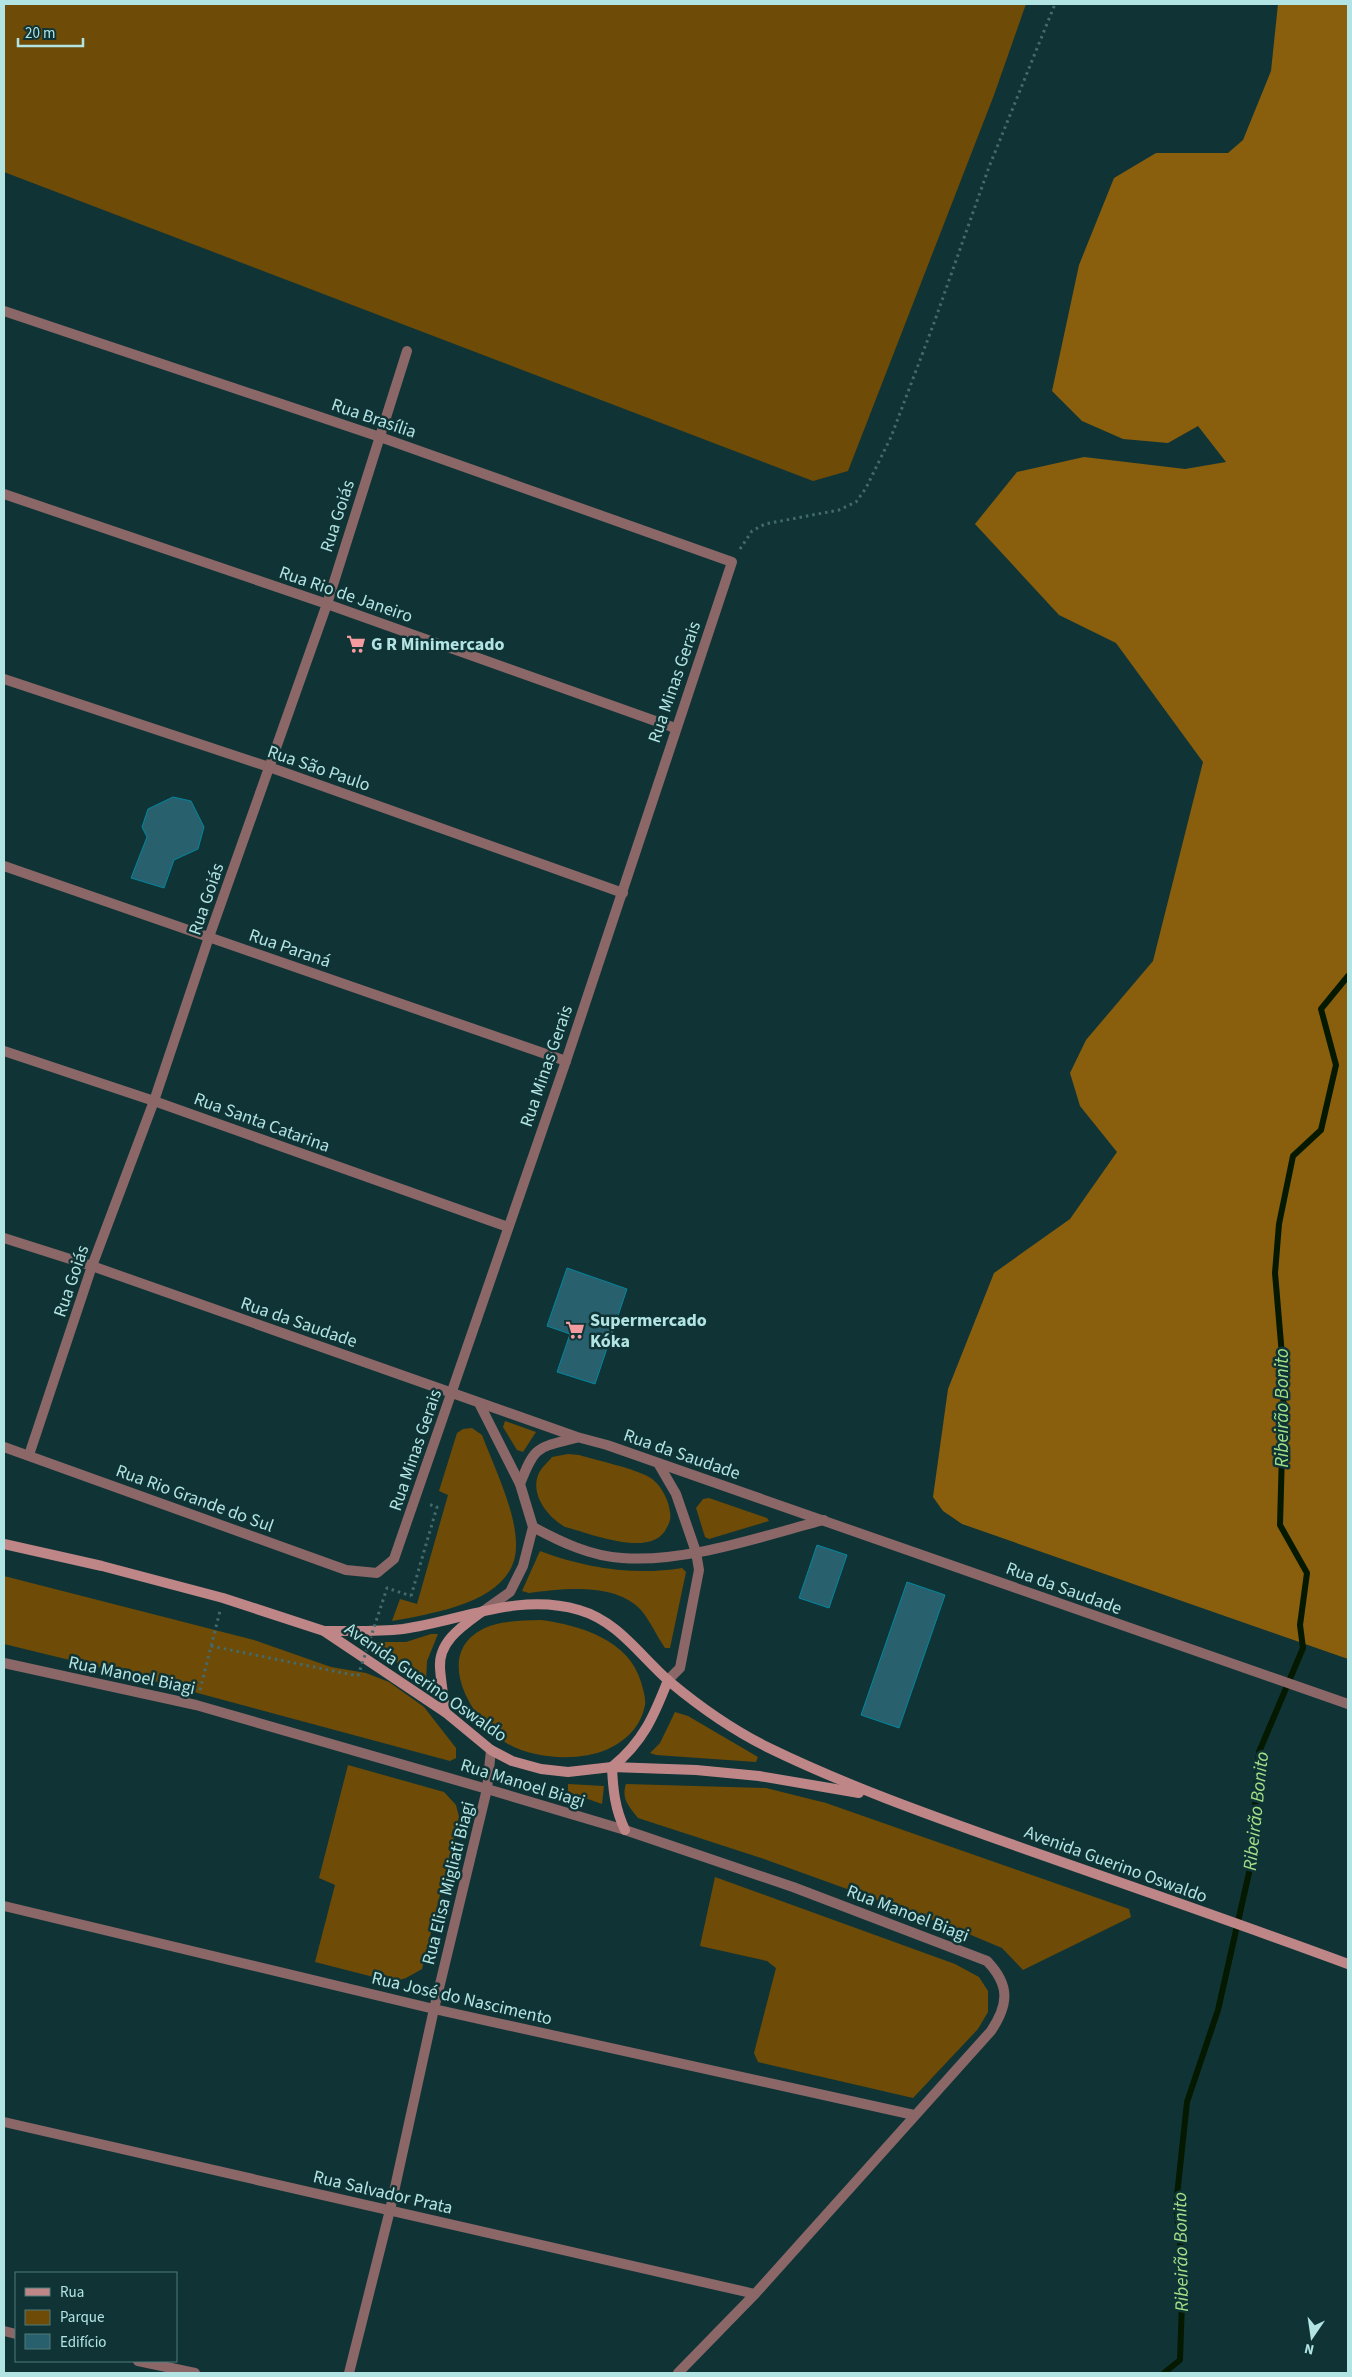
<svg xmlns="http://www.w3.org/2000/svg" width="1352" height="2377" viewBox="0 0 1352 2377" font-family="'Source Sans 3',sans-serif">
<rect width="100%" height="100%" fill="#103435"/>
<g fill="#6e4b06">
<path d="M 4,4 L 1026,4 L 994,95 L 848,471 L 813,481 L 4,172 Z"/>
<path d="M 505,1421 L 536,1432 L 523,1452 L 517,1450 L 503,1427 Z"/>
<path d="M 472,1428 L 482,1435 C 494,1467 517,1513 516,1547 C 515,1602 434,1613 392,1621 L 400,1599 L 417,1604 L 448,1495 L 439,1491 L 457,1433 L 463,1429 Z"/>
<path d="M 568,1454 L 579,1455 C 596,1460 636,1469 649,1477 C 660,1483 669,1500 670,1512 C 671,1518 670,1522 667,1527 C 653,1560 590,1533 565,1527 C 548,1517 529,1494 539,1473 C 542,1467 548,1462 552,1457 Z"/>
<path d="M 709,1498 L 767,1518 L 769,1521 L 709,1539 L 705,1537 L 696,1508 L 703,1499 Z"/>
<path d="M 540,1551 C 585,1568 634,1576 682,1568 L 686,1572 L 670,1648 L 665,1648 C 656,1635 650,1620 640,1609 C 613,1582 562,1589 529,1593 L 522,1591 Z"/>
<path d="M 4,1576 L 254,1640 L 331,1667 L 366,1673 L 389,1682 L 424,1707 L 456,1748 L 456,1758 L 450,1761 L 127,1674 L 4,1644 Z"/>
<path d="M 541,1620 C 580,1625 629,1640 641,1682 C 643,1689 646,1698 645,1705 C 641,1726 627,1740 608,1749 C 579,1762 535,1759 508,1744 C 474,1723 432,1657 481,1630 C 499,1620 521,1621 541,1620 Z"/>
<path d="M 431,1634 L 438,1634 L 427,1661 L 426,1682 L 421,1681 L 388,1656 L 374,1649 L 376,1642 L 406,1642 Z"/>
<path d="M 675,1712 L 688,1716 L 758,1757 L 756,1762 L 656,1755 L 650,1753 L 660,1743 Z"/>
<path d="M 348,1765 L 444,1792 L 456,1805 L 459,1817 L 422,1969 L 406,1978 L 393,1982 L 315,1962 L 335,1885 L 319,1878 Z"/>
<path d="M 568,1784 L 604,1786 L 602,1804 L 568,1792 Z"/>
<path d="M 626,1784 L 766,1788 L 826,1803 L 1129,1909 L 1131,1917 L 1023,1970 L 1002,1948 L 952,1927 L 761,1858 L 638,1818 C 629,1806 621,1799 626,1784 Z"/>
<path d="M 715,1877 L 955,1964 L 979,1977 L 988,1991 L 988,2012 L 978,2029 L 913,2098 L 758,2062 L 754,2053 L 776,1968 L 767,1961 L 700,1946 Z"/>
</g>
<path fill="#895e0c" d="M 1278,4 L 1348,4 L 1348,1659 L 962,1524 L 943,1511 L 933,1497 L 948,1389 L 994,1273 L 1070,1219 L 1117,1152 L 1080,1106 L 1070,1073 L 1086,1040 L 1153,961 L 1203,762 L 1116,643 L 1059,615 L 975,524 L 1017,472 L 1084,457 L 1185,469 L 1226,462 L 1198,426 L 1168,443 L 1123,439 L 1082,421 L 1052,391 L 1079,265 L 1114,178 L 1156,153 L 1228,153 L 1243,140 L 1271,71 Z"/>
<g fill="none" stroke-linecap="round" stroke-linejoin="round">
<path stroke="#051900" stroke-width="6" d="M 1164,2373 L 1180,2360 L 1183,2271 L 1176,2205 L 1187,2102 L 1218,2010 L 1251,1864 L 1259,1752 L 1303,1648 L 1300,1625 L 1307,1573 L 1280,1525 L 1284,1379 L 1275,1273 L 1279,1224 L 1293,1156 L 1321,1130 L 1336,1065 L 1321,1009 L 1348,976"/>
</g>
<g fill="#28606e" stroke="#02879f">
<path d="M 173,797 L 191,801 L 204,827 L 198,849 L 174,860 L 164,888 L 131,878 L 147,837 L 142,827 L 148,809 Z"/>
<path d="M 567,1268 L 627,1289 L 595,1384 L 557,1372 L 570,1334 L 547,1326 Z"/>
<path d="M 817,1545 L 847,1555 L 829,1608 L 799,1598 Z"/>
<path d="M 907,1582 L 945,1595 L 899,1728 L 861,1715 Z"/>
</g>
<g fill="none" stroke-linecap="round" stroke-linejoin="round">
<g stroke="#436b6c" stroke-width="3" stroke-dasharray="2.5 4" stroke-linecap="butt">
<path d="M 740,549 L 752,531 L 765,524 L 839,510 L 856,502 L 866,488 L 891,437 L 934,323 L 989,167 L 1055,4"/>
<path d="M 411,1596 L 437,1507 L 428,1504"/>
<path d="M 211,1646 L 358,1676"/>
<path d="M 200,1690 L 220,1611"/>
</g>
<g stroke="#8b6768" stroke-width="10">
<path d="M 4,311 L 380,437 L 732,562 L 566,1061 L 394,1559 L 377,1573 L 346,1570 L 4,1447"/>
<path d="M 4,494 L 327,604 L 675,728"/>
<path d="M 4,679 L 269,767 L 623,893"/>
<path d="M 4,866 L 566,1061"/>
<path d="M 4,1051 L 154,1101 L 508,1227"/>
<path d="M 4,1238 L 92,1266 L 577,1437 L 607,1445 L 1348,1704"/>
<path d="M 479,1403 L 520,1484 L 533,1527 L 523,1566 L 510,1592 L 486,1609"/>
<path d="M 29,1455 L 92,1266 L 154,1101 L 209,937 L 327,604 L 407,351"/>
<path d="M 658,1463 L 676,1494 L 696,1552 L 699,1570 L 680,1668 L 668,1680"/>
<path d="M 520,1484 C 535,1445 537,1448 576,1438"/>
<path d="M 533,1527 C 561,1542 590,1556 622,1558 C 686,1563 762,1536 824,1520"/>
<path d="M 4,1663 L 196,1705 L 487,1789 L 625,1830 L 793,1887 L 987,1961 C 1010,1985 1009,2004 991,2031 L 755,2294 L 678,2373"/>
<path d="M 4,1906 L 434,2009 L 914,2115"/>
<path d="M 4,2122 L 755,2294"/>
<path d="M 4,2331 L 16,2334"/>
<path d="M 138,2361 L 195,2373"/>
<path d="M 349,2373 L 390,2210 L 434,2009 L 487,1789 L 491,1750"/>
</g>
<g stroke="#bf8688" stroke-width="10">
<path d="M 4,1544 L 102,1566 L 223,1598 L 324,1631 L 445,1712 L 491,1750 L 512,1761 L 541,1769 L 568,1772 L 612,1767 L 696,1770 L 759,1776 L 859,1793"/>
<path d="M 324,1631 C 350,1631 377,1632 403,1629 C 461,1621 518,1592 579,1610 C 618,1621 640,1656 670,1682 C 700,1707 731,1729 767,1747 C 849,1787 935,1817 1022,1848 C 1130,1886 1240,1924 1348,1964"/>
<path d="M 445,1712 C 444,1697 441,1683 440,1668 C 438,1641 464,1625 483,1611"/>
<path d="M 612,1767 C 643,1742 654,1716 668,1680"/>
<path d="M 612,1767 C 613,1790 615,1809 625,1830"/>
</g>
<path stroke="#436b6c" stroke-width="3" stroke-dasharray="2.5 4" stroke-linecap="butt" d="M 358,1676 L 387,1588 L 411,1596"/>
</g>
<defs>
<g id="supermarket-bare" transform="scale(1.5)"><path d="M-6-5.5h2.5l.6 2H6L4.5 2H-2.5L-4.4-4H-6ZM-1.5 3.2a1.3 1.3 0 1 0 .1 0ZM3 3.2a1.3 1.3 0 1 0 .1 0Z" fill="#f49b9f" stroke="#103435" stroke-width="2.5" paint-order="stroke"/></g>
</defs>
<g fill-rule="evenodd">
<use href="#supermarket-bare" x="356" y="644"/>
<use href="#supermarket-bare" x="575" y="1330"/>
</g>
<g text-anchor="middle" stroke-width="5" stroke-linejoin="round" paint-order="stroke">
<g font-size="18" fill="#b2e4e4" stroke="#103435">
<text transform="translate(374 418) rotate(19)" y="6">Rua Brasília</text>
<text transform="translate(337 516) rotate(-72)" y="6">Rua Goiás</text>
<text transform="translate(346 594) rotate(19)" y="6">Rua Rio de Janeiro</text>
<text transform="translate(674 682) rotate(-71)" y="6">Rua Minas Gerais</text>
<text transform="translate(319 768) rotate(19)" y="6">Rua São Paulo</text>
<text transform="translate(206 899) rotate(-71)" y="6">Rua Goiás</text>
<text transform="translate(290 948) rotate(19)" y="6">Rua Paraná</text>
<text transform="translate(546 1066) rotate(-71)" y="6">Rua Minas Gerais</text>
<text transform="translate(262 1122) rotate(20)" y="6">Rua Santa Catarina</text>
<text transform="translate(71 1281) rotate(-71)" y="6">Rua Goiás</text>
<text transform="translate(299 1322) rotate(19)" y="6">Rua da Saudade</text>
<text transform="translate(415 1450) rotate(-71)" y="6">Rua Minas Gerais</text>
<text transform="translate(682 1454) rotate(19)" y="6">Rua da Saudade</text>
<text transform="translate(195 1498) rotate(20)" y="6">Rua Rio Grande do Sul</text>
<text transform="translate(1064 1588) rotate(20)" y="6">Rua da Saudade</text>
<text transform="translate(132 1675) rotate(12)" y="6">Rua Manoel Biagi</text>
<text transform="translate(426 1682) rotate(35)" y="6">Avenida Guerino Oswaldo</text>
<text transform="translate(523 1783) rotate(17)" y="6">Rua Manoel Biagi</text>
<text transform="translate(1116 1864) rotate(20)" y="6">Avenida Guerino Oswaldo</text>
<text transform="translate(448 1883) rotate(-76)" y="6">Rua Elisa Migliati Biagi</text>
<text transform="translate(908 1913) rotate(21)" y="6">Rua Manoel Biagi</text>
<text transform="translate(462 1998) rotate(13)" y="6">Rua José do Nascimento</text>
<text transform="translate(383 2192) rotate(13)" y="6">Rua Salvador Prata</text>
</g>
<g font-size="18" font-weight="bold" fill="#b2e4e4" stroke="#103435" text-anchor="start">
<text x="371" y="650">G R Minimercado</text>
<text x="590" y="1326">Supermercado<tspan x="590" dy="21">Kóka</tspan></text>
</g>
<g font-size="19" font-style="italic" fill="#a3e188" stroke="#103435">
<text transform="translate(1281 1408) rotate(-90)" y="7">Ribeirão Bonito</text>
<text transform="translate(1255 1811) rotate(-84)" y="7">Ribeirão Bonito</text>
<text transform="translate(1180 2252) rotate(-91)" y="7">Ribeirão Bonito</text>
</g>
</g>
<rect width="1352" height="2377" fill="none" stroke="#b2e4e4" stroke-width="10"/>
<rect x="15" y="2272" width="162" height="90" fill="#103435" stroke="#517a7b"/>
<rect x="25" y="2288" width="25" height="8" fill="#bf8688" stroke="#517a7b"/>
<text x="60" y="2297" font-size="15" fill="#b2e4e4">Rua</text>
<rect x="25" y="2310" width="25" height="15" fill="#6e4b06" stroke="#517a7b"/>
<text x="60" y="2322" font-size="15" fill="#b2e4e4">Parque</text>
<rect x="25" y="2334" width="25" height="15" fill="#28606e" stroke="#517a7b"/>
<text x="60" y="2347" font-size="15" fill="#b2e4e4">Edifício</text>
<g transform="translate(1312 2337) rotate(193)" stroke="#103435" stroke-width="4" paint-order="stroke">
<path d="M0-4L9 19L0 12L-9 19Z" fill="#b2e4e4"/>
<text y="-8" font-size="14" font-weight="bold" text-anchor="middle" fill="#b2e4e4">N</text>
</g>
<path d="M18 38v8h65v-8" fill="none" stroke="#b2e4e4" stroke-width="2.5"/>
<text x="25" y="38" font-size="15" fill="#b2e4e4" stroke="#103435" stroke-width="4" paint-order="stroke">20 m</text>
</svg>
